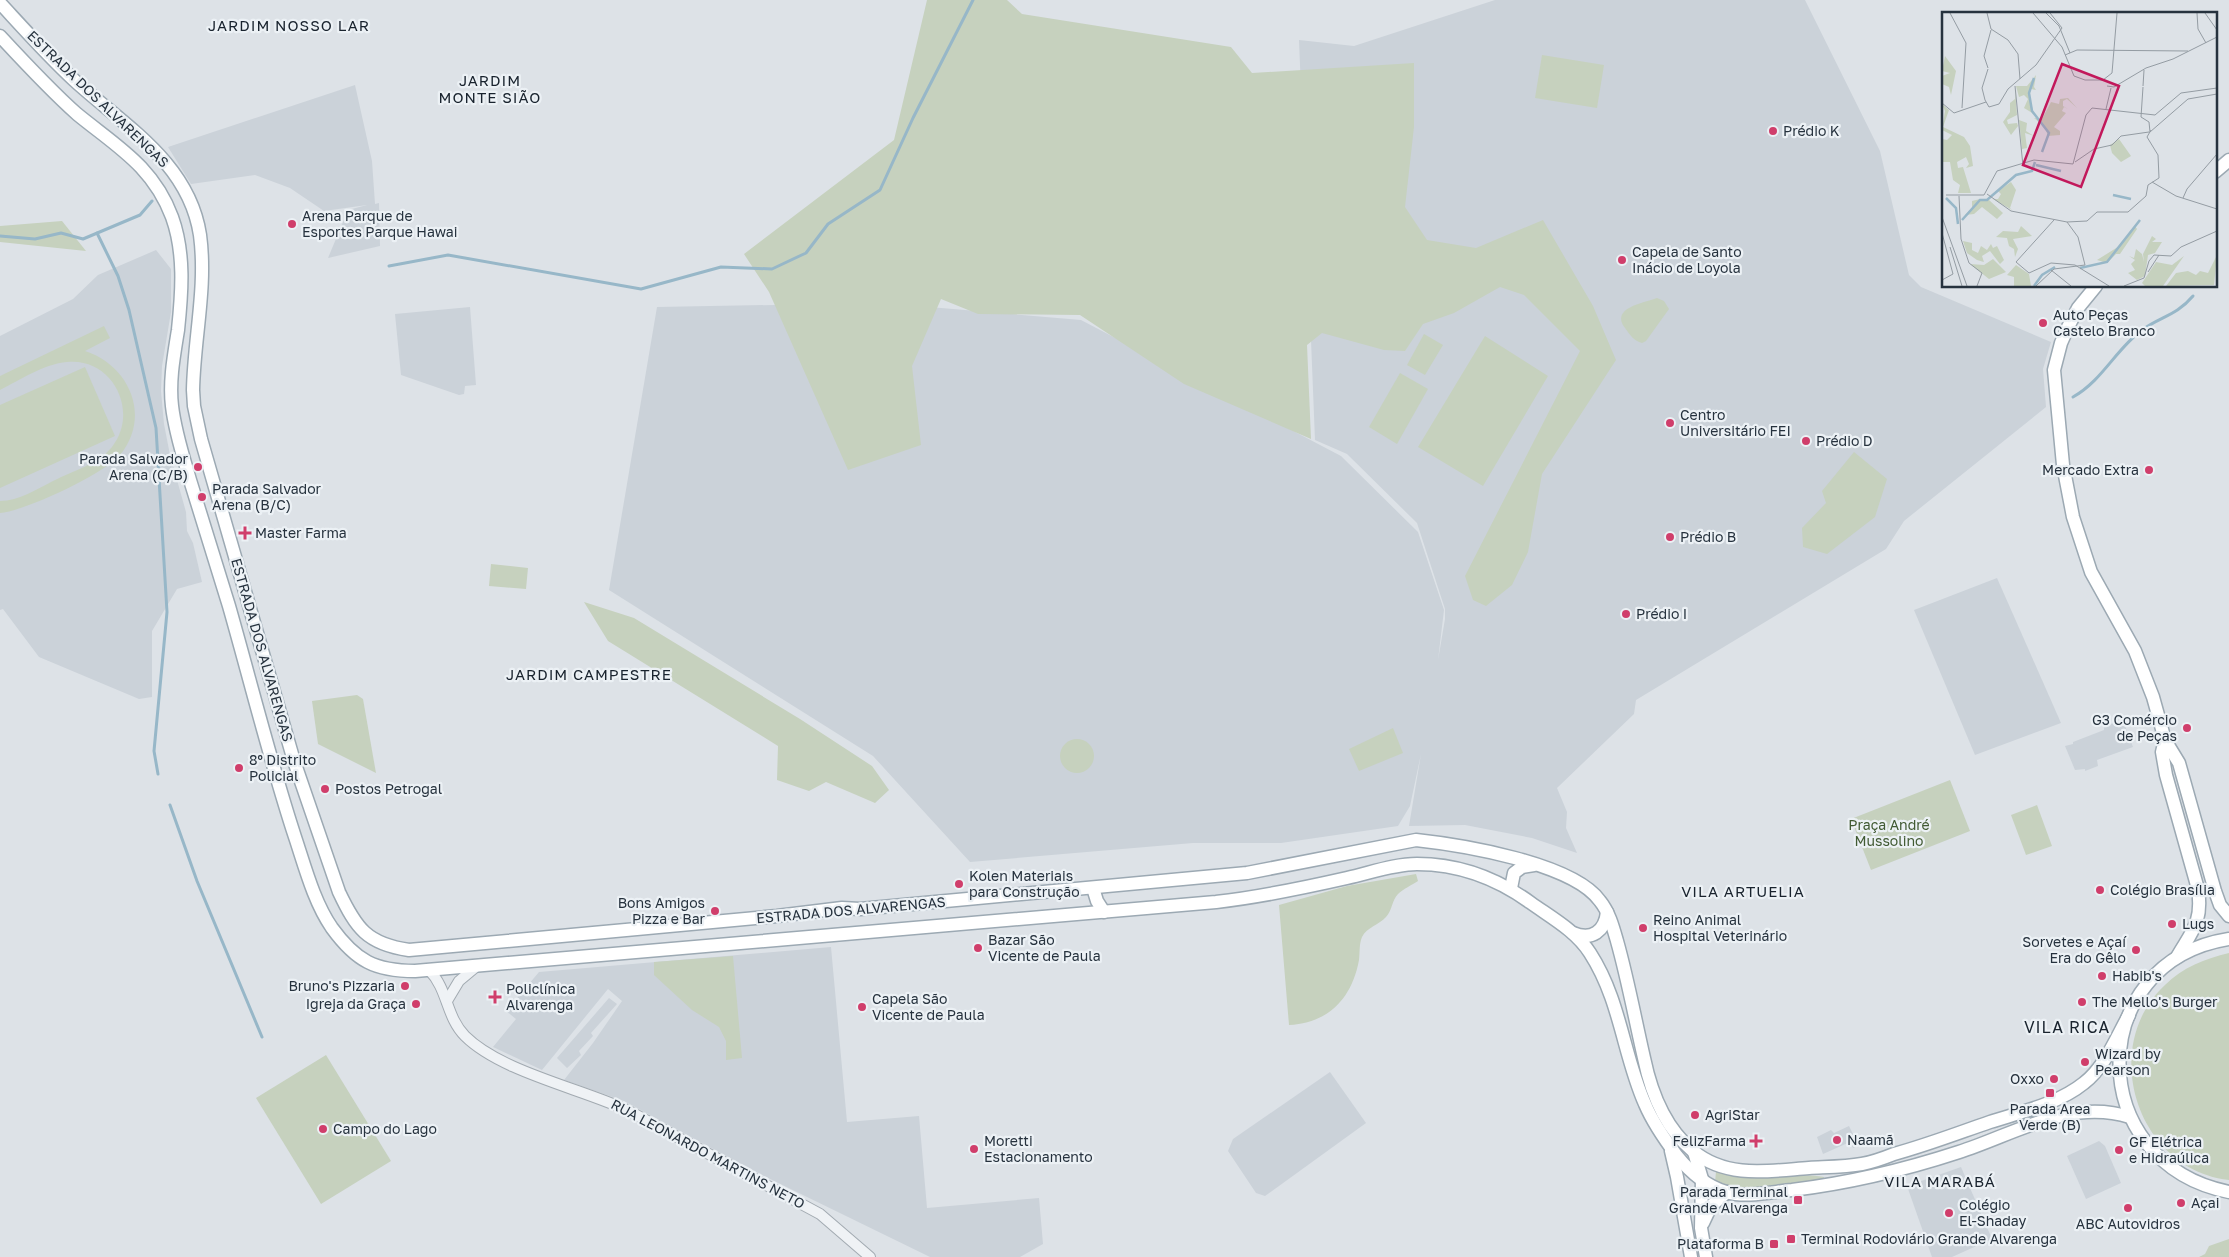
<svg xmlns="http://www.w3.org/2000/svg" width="2229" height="1257" viewBox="0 0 2229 1257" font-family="'Golos Text',sans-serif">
<rect width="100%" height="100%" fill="#dde2e7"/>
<g fill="#cbd2d9">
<path d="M 1495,0 L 1805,0 L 1880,151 L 1909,275 L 1921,287 L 2051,342 L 2043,369 L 2046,407 L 1904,521 L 1886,549 L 1636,700 L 1634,714 L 1557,788 L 1567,812 L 1566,828 L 1577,853 L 1532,838 L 1465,825 L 1409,826 L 1421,754 L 1410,806 L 1398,826 L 1281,843 L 1193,843 L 970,862 L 873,756 L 609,590 L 657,307 L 882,303 L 1081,320 L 1341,456 L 1418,532 L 1444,610 L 1438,660 L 1445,619 L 1445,609 L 1417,523 L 1347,454 L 1315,440 L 1299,40 L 1354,46 Z"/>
<path d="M 355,85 L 372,161 L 375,204 L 379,203 L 380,246 L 328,258 L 348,210 L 367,205 L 324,211 L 290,188 L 255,175 L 191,184 L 168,147 Z"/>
<path d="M 156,250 L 171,269 L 171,312 L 162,366 L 161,391 L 164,424 L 170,455 L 186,512 L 187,531 L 193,543 L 202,582 L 177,589 L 152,631 L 152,697 L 139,699 L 39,657 L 3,609 L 0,610 L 0,336 L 73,299 L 98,275 Z"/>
<path d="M 470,307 L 476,385 L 465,386 L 464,394 L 459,395 L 401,375 L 395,314 Z"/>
<path d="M 1997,578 L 2061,723 L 1975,755 L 1914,610 Z"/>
<path d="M 2123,721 L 2133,747 L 2097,760 L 2098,766 L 2085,771 L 2085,769 L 2075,770 L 2065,746 L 2073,744 L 2073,742 L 2104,730 L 2104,726 L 2114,723 L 2114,726 Z"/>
<path d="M 831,947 L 847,1122 L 919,1116 L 927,1208 L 1039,1198 L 1043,1244 L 1020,1257 L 930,1257 L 752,1170 L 624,1101 L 564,1080 L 593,1043 L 622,1001 L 608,989 L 542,1070 L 493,1047 L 516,1019 L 506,1011 L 539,972 Z"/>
<path d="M 609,998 L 617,1004 L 591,1033 L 593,1036 L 579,1051 L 581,1055 L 567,1068 L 557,1058 Z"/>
<path d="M 1330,1072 L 1366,1123 L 1265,1196 L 1256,1193 L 1228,1151 L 1233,1139 Z"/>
<path d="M 1849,1126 L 1859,1146 L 1853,1148 L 1850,1142 L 1823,1154 L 1817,1137 L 1831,1130 L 1834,1133 Z"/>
<path d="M 2099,1141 L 2105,1146 L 2121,1183 L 2086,1199 L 2067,1156 Z"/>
<path d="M 1961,1167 L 1992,1239 L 1952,1257 L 1932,1257 L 1907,1186 Z"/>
</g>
<g fill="#c6d1be">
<path d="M 927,0 L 1007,0 L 1022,14 L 1231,47 L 1252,73 L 1414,63 L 1414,127 L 1405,207 L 1427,240 L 1476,248 L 1543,220 L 1593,306 L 1616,360 L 1542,474 L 1528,552 L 1512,585 L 1486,606 L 1473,600 L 1465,576 L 1580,351 L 1524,295 L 1500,287 L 1454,313 L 1423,324 L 1405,351 L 1384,350 L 1322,333 L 1307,345 L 1311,439 L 1184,384 L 1080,315 L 978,314 L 941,299 L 912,366 L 921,445 L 848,470 L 769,292 L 744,254 L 894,140 Z"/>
<path d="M 1542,55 L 1604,65 L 1597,108 L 1535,98 Z"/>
<path d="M 62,221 L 86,251 L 0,242 L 0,226 Z"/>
<path d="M 1657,298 L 1664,301 L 1669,309 L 1646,341 L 1642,343 C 1634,341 1630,335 1625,328 C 1610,308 1643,303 1657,298 Z"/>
<path d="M 104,326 L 110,338 L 85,351 C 129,365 152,416 120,455 C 104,474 25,511 0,513 L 0,501 C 19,501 37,489 53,481 C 73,471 98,464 112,447 C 140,411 112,357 67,362 C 44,364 20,380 0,390 L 0,376 Z"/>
<path d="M 1424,334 L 1443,345 L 1425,375 L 1407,365 Z"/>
<path d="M 1485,336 L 1548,376 L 1483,486 L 1418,447 Z"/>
<path d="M 85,367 L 115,436 L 0,488 L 0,405 Z"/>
<path d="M 1400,373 L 1428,389 L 1397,444 L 1369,427 Z"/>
<path d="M 1854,452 L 1887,479 L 1875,517 L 1827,554 L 1803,547 L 1802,528 L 1826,503 L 1822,491 Z"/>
<path d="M 491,564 L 528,568 L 526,589 L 489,586 Z"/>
<path d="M 584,602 L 634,618 L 800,719 L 872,766 L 889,790 L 875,803 L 826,782 L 809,791 L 777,780 L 778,746 L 608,641 Z"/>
<path d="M 357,695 L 363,699 L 376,773 L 318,744 L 312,701 Z"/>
<path d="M 1393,728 L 1403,753 L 1359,771 L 1349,749 Z"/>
<circle cx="1077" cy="756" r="17"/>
<path d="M 1950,780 L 1970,831 L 1871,870 L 1851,819 Z"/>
<path d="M 2037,805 L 2052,846 L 2026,855 L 2011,815 Z"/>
<path d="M 1416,874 L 1418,881 C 1412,885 1403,889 1398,894 C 1392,900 1392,911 1386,917 C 1379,925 1367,927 1362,937 C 1359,944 1360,952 1359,960 C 1352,998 1329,1023 1289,1025 L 1279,905 L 1347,886 Z"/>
<path d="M 2229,953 L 2229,1180 C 2137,1170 2098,1047 2165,985 C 2183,967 2205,959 2229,953 Z"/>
<path d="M 733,956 L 742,1058 L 726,1060 L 726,1041 L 719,1027 L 692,1010 L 654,975 L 654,962 Z"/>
<path d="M 326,1055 L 391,1161 L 321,1204 L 256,1098 Z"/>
<path d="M 1716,1171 C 1728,1175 1740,1178 1754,1178 C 1777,1178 1801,1173 1824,1177 L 1824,1181 L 1739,1191 L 1715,1183 Z"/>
<path d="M 2229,1239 L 2229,1257 L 2199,1257 L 2205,1254 L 2209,1246 Z"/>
</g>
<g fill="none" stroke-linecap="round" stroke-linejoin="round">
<g stroke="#97b7c8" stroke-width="3">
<path d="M 97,233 L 118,276 L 129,310 L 156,428 L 167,612 L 154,751 L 158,774"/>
<path d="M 0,236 L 35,239 L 61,233 L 83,239 L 140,215 L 152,201"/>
<path d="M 389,266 L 448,255 L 641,289 L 721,267 L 772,269 L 806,253 L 828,224 L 880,190 L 913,118 L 973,0"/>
<path d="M 2073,397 C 2102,381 2116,349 2142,330 C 2161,316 2176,316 2193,296"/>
<path d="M 170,805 L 197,881 L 262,1037"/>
</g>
<g stroke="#a2aab1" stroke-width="12">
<g id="minor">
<path d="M 429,970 C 448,989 446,1017 465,1036 C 501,1072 583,1089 629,1111 L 820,1214 L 870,1257"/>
<path d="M 447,1001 L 459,981 L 477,966"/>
</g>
</g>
<g stroke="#9ca9b3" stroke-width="15">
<g id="major">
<path d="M 0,3 C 24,29 48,56 74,80 C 123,125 189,162 200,235 C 207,287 194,338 193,390 L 194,406 L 201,439 L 294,761 L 339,892 C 356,928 367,944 409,950 L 777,916 L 842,908 L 860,909 L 1247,873 L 1416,840 C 1462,845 1573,863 1600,901 C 1609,912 1613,927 1617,941 C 1628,980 1635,1019 1644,1058 C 1651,1092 1665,1128 1693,1151 C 1727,1179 1769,1171 1809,1168 C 1826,1167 1845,1167 1862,1164 C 1873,1162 1884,1158 1894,1154 C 1927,1145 1958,1133 1990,1122 C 2021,1112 2058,1104 2084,1083 C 2105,1067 2116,1038 2129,1015"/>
<path d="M 0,36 C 25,63 50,90 77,114 C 116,146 153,166 172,217 C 185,253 182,292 178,330 C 174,355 169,381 172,406 C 175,432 183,456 190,480 C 203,522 216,564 229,606 C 251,683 270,761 295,837 C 305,867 314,902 332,928 C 356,961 375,971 415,971 L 1216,902 C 1260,897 1303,888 1347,878 C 1370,873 1394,864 1417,864 C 1459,864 1498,879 1531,903 C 1552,918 1576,931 1590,953 C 1621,1001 1623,1055 1645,1104 C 1653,1123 1665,1140 1677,1156 C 1690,1172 1706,1186 1726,1192 C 1746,1198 1771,1192 1792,1190 C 1850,1183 1904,1170 1959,1152 C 2015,1134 2070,1098 2130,1117"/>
<path d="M 2215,172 L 2229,160"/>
<path d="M 2096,286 L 2078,308 L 2068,327 L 2061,343 L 2054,370 L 2063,465 L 2073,517 L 2091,572 L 2135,651 L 2153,697 L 2165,740 L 2179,763 L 2215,891 L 2220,905 L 2229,916"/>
<path d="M 2165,740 L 2162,752 L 2166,775 L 2198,889 C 2203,922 2192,931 2177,957"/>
<path d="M 1093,888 L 1097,901 L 1104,912"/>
<path d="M 1511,888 L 1514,873 L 1522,867 L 1534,865"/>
<path d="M 1573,933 C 1592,941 1605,931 1607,912"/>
<path d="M 2229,939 C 2083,962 2083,1163 2229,1192"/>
<path d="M 1671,1151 L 1677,1177 L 1691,1257"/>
<path d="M 1694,1152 L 1702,1179 L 1701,1228 L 1706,1257"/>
<path d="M 1703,1223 L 1711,1206 L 1727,1192"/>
</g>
</g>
<use href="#minor" stroke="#eff2f5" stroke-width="10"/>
<use href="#major" stroke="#fff" stroke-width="12"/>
</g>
<g fill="#d03e6b" stroke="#ecf1f5" stroke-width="2">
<circle cx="1773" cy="131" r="5"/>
<circle cx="292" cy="224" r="5"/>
<circle cx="1622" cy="260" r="5"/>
<circle cx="2043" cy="323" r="5"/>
<circle cx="1670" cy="423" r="5"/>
<circle cx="1806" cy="441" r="5"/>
<circle cx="198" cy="467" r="5"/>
<circle cx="2149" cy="470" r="5"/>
<circle cx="202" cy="497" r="5"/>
<path d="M242.5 525.5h5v5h5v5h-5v5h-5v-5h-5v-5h5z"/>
<circle cx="1670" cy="537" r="5"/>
<circle cx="1626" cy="614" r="5"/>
<circle cx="2187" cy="728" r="5"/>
<circle cx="239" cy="768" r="5"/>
<circle cx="325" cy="789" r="5"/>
<circle cx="959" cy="884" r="5"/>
<circle cx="2100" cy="890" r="5"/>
<circle cx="715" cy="911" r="5"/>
<circle cx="2172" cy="924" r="5"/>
<circle cx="1643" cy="928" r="5"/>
<circle cx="978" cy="948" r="5"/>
<circle cx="2136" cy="950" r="5"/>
<circle cx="2102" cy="976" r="5"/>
<circle cx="405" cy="986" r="5"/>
<path d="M492.5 989.5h5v5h5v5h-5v5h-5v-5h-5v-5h5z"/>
<circle cx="2082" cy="1002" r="5"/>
<circle cx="416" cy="1004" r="5"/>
<circle cx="862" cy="1007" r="5"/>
<circle cx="2085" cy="1062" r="5"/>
<circle cx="2054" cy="1079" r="5"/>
<rect x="2045" y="1088" width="10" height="10" rx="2.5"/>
<circle cx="1695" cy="1115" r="5"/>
<circle cx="323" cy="1129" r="5"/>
<circle cx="1837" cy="1140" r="5"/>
<path d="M1753.5 1133.5h5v5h5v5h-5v5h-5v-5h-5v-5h5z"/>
<circle cx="974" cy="1149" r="5"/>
<circle cx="2119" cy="1150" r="5"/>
<rect x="1793" y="1195" width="10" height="10" rx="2.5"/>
<circle cx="2181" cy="1203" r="5"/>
<circle cx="2128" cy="1208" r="5"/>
<circle cx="1949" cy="1213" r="5"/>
<rect x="1786" y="1234" width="10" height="10" rx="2.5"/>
<rect x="1769" y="1239" width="10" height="10" rx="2.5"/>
</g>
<g text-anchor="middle" stroke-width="4.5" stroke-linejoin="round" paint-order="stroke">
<g font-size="14" fill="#26323e" stroke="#ecf1f5">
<text transform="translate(98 99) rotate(44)" y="5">ESTRADA DOS ALVARENGAS</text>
<text transform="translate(262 650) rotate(74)" y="5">ESTRADA DOS ALVARENGAS</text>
<text transform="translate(851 910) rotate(-5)" y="5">ESTRADA DOS ALVARENGAS</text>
<text transform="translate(708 1154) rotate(28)" y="5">RUA LEONARDO MARTINS NETO</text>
</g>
<g font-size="14" fill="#26323e" stroke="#ecf1f5" text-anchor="start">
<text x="1783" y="136">Prédio K</text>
<text x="302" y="221">Arena Parque de<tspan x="302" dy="16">Esportes Parque Hawai</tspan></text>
<text x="1632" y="257">Capela de Santo<tspan x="1632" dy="16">Inácio de Loyola</tspan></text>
<text x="2053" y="320">Auto Peças<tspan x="2053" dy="16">Castelo Branco</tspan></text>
<text x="1680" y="420">Centro<tspan x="1680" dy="16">Universitário FEI</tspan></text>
<text x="1816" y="446">Prédio D</text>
<text x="188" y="464" text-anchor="end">Parada Salvador<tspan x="188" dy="16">Arena (C/B)</tspan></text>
<text x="2139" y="475" text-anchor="end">Mercado Extra</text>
<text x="212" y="494">Parada Salvador<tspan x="212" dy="16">Arena (B/C)</tspan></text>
<text x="255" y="538">Master Farma</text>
<text x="1680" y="542">Prédio B</text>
<text x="1636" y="619">Prédio I</text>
<text x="2177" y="725" text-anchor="end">G3 Comércio<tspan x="2177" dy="16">de Peças</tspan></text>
<text x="249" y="765">8º Distrito<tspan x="249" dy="16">Policial</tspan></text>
<text x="335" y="794">Postos Petrogal</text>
<text x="969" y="881">Kolen Materiais<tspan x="969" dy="16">para Construção</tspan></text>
<text x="2110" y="895">Colégio Brasília</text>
<text x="705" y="908" text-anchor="end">Bons Amigos<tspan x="705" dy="16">Pizza e Bar</tspan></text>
<text x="1653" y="925">Reino Animal<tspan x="1653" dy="16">Hospital Veterinário</tspan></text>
<text x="2182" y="929">Lugs</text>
<text x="988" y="945">Bazar São<tspan x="988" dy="16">Vicente de Paula</tspan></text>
<text x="2126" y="947" text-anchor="end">Sorvetes e Açaí<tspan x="2126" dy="16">Era do Gêlo</tspan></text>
<text x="2112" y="981">Habib's</text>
<text x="395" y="991" text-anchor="end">Bruno's Pizzaria</text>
<text x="506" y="994">Policlínica<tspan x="506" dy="16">Alvarenga</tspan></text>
<text x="872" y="1004">Capela São<tspan x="872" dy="16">Vicente de Paula</tspan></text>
<text x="2092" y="1007">The Mello's Burger</text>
<text x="406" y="1009" text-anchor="end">Igreja da Graça</text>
<text x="2095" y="1059">Wizard by<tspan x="2095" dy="16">Pearson</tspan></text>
<text x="2044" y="1084" text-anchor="end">Oxxo</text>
<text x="2050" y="1114" text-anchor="middle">Parada Area<tspan x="2050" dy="16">Verde (B)</tspan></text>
<text x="1705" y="1120">AgriStar</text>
<text x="333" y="1134">Campo do Lago</text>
<text x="1847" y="1145">Naamã</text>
<text x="984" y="1146">Moretti<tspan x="984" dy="16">Estacionamento</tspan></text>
<text x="1746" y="1146" text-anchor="end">FelizFarma</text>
<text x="2129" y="1147">GF Elétrica<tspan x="2129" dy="16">e Hidraúlica</tspan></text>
<text x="1788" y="1197" text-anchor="end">Parada Terminal<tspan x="1788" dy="16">Grande Alvarenga</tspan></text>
<text x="2191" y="1208">Açai</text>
<text x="1959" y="1210">Colégio<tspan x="1959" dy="16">El-Shaday</tspan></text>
<text x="2128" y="1229" text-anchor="middle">ABC Autovidros</text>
<text x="1801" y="1244">Terminal Rodoviário Grande Alvarenga</text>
<text x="1764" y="1249" text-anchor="end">Plataforma B</text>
</g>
<g font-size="14" fill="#415a33" stroke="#ecf1f5">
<text x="1889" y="830">Praça André<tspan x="1889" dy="16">Mussolino</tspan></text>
</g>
<g font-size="15" letter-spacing="1" fill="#19232e" stroke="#ecf1f5">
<text x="289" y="31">JARDIM NOSSO LAR</text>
<text x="490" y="86">JARDIM<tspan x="490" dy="17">MONTE SIÃO</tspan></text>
<text x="589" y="680">JARDIM CAMPESTRE</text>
<text x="1743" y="897">VILA ARTUELIA</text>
<text x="1940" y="1187">VILA MARABÁ</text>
</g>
<g font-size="16" letter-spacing="1" fill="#19232e" stroke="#ecf1f5">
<text x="2067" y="1033">VILA RICA</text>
</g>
</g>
<g transform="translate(1942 12)">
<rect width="275" height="275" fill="#dde2e7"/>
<path d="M 3,44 L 14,59 L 9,83 L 7,75 L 0,72 L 0,64 L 8,61 L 0,59 ZM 94,63 L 92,75 L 94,78 L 89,77 L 87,84 L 92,102 L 82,96 L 86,87 L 82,83 L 77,85 L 74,74 L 85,74 ZM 73,76 L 75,103 L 65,108 L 66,112 L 75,111 L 76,114 L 69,123 L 61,110 L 68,100 L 68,91 L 73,87 ZM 126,86 L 135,96 L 125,87 L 121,89 L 121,94 L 126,97 L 122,95 L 120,99 L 124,101 L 112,115 L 118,119 L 118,123 L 106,124 L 103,115 L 92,106 L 100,107 L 109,90 L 117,92 L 118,87 ZM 0,92 L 7,98 L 1,115 L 22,125 L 28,134 L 31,154 L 24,156 L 27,152 L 24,145 L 15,150 L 16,156 L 21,155 L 29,181 L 16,181 L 18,173 L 11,168 L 8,150 L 0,150 L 0,127 L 5,128 L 10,123 L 0,118 L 3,99 ZM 77,108 L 85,111 L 84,119 L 92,124 L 83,121 L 85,136 L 80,137 ZM 177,127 L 189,144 L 179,150 L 170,141 L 168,133 ZM 69,170 L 74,178 L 68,196 L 70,198 L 51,187 L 56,187 L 59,182 L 56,179 ZM 38,187 L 47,188 L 61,201 L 55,207 L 40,195 L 32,202 L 23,203 L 30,196 L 30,189 ZM 79,214 L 90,224 L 71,227 L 76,237 L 73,245 L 72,237 L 67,234 L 65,226 L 54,225 L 61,219 L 76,220 ZM 193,214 L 195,217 L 178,242 L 174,242 L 165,251 L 155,248 L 179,233 ZM 210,224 L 214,227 L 210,230 L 220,230 L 213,241 L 206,243 L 203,264 L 195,268 L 186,261 L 193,258 L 189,252 L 193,248 L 187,244 L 192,246 L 194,237 L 200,242 L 202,250 L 201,242 ZM 21,229 L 30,231 L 30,238 L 36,241 L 39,234 L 45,238 L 49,232 L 51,236 L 55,234 L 62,248 L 58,252 L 48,239 L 40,244 L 42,250 L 35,248 L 25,241 ZM 275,243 L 272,273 L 224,274 L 234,261 L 246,259 L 254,263 L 258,259 L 266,261 ZM 242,244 L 221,274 L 203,274 L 200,271 L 214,250 L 230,253 ZM 51,247 L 64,260 L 47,267 L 28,252 L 42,253 ZM 74,253 L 87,262 L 89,274 L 72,274 L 72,265 L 65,263 Z" fill="#c6d1be"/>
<path fill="none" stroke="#97b7c8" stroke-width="2.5" d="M 92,66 L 87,81 L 90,99 L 107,121 L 100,140M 94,153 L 119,159M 171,183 L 189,187M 4,186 L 14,196 L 16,212M 20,208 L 38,188 L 45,188 L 74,163 L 90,159 L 93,150M 138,256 L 165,250 L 198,208M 92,274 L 100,263 L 113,255"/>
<path fill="none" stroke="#949ca3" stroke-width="1" d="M 8,1 L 24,31 L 20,96M 45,1 L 49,17 L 66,28 L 76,42 L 78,67M 91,1 L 120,35 L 132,64 L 143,68 L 161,68 L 170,61 L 175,1M 104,1 L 117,14 L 128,41M 108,1 L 120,16M 255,1 L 256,17 L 264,31M 263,1 L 275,18M 123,43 L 135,38 L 246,39M 46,56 L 42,44 L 49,18M 73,74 L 81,154M 165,74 L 172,75 L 204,56 L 231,47 L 275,25M 201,74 L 202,58M 201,75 L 199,105 L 207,110 L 208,120M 43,88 L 47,95 L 57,92 L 66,77 L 94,53 L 120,16M 43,88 L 40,76 L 46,57M 0,91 L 12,101 L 44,90M 164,97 L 169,76M 208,120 L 246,87 L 275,82M 133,150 L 152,137 L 170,133 L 179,124 L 207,120M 210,170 L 234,184 L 275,197M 45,182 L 69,199 L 125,210 L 145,209 L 155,200 L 186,200 L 204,184 L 206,173 L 217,166 L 216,143 L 205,125 L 209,118M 4,183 L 42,183 L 55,159 L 92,148 L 131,152 L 144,103 L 150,96 L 213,103 L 239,81 L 275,76M 17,184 L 19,227 L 27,251 L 40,261 L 35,274M 241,186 L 245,177 L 275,142M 0,205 L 25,274M 112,208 L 74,250 L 87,261 L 109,251 L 133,253 L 167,274M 0,221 L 11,262 L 0,268M 8,235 L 20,274M 109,258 L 129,274M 206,260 L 217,243M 94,274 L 112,257 L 143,253 L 136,225 L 125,210M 182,274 L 202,266 L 207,249 L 212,243 L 229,244 L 239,235 L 275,219"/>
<path fill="#c2185b" fill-opacity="0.15" stroke="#c2185b" stroke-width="2.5" d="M 120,52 L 177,74 L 139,175 L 81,153 Z"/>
<rect width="275" height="275" fill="none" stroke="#26323e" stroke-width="2.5"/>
</g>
</svg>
